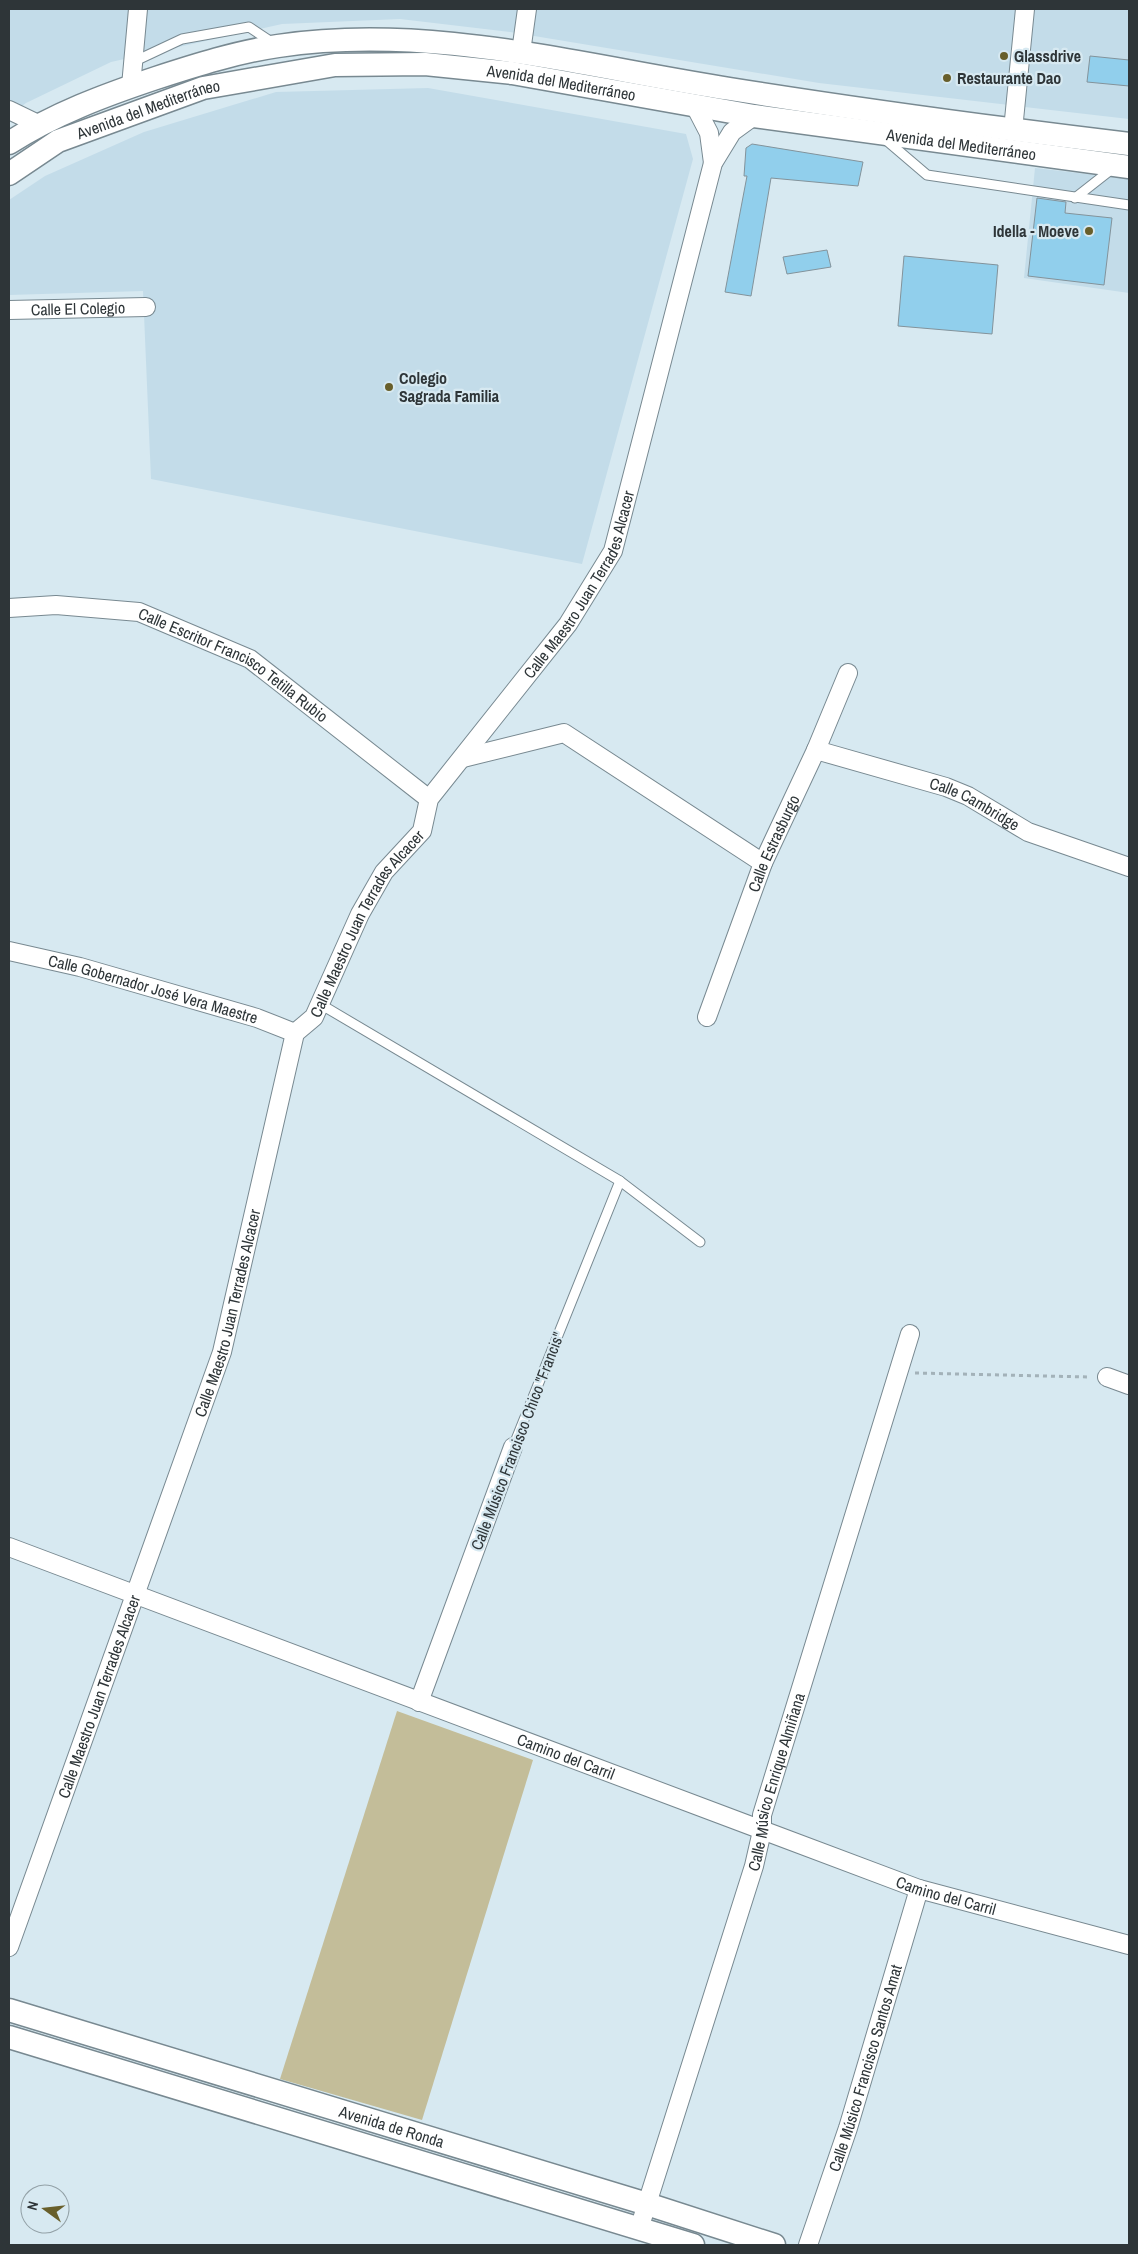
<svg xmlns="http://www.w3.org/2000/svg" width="1138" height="2254" viewBox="0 0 1138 2254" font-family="'Archivo Narrow',sans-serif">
<rect width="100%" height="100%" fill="#d7e9f1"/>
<g fill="#c3dce9">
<path d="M 9,9 L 1129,9 L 1129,119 L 819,83 L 510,32 L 400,19 L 282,24 L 111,62 L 26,103 L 9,116 Z"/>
<path d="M 428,88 L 686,134 L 693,159 L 582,564 L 151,479 L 143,291 L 9,295 L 9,200 L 45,176 L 144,132 L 276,92 Z"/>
<path d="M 1035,168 L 1129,179 L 1129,293 L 1024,278 Z"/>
</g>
<path fill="#c3bd99" d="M 397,1711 L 533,1760 L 422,2120 L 280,2079 Z"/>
<g fill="#91cfec" stroke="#83939b">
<path d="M 1090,56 L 1129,60 L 1129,86 L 1087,82 Z"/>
<path d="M 752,144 L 863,162 L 858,186 L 771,178 L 751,296 L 725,292 L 747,176 L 744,176 L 746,148 Z"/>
<path d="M 1037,198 L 1066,202 L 1065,213 L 1112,218 L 1104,285 L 1028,276 Z"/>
<path d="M 827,250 L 831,267 L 787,274 L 783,257 Z"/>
<path d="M 904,256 L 998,265 L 992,334 L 898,326 Z"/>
</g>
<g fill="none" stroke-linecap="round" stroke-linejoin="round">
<g stroke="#788991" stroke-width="11">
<g id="service">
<path d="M 133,62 L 182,39 L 249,27 L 273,43"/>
<path d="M 886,140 L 927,175 L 1129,205"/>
<path d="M 1075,198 L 1112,169"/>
<path d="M 320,1004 L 620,1181 L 700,1242"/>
<path d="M 513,1447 L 620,1181"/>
</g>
</g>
<g stroke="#788991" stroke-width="20">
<g id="minor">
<path d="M 521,52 L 527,9"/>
<path d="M 131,86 L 138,9"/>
<path d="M 695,106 L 709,133 L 713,163"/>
<path d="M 9,110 L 38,124"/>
<path d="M 1013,130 L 1025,9"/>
<path id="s1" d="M 9,310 L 146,307"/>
<path id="s2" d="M 9,608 L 56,605 L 139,612 L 250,659 L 429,799"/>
<path id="s3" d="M 816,750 L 946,787 L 968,796 L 1028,832 L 1129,867"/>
<path d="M 463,758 L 564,733 L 763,863"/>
<path id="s4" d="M 9,951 L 80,967 L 257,1018 L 295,1033"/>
<path id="s5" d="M 707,1017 L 763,863 L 816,750 L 848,673"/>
<path d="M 1107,1377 L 1129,1385"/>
<path id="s6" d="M 9,1547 L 919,1889 L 1129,1945"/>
<path d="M 419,1702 L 513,1447"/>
<path id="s7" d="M 9,1947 L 222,1352 L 295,1033 L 314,1017 L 360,914 L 384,872 L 422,831 L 429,799 L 568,624 L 613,551 L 713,163 L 732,132 L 754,116"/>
<path id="s8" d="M 639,2229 L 754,1866 L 762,1831 L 762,1815 L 910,1334"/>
<path id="s9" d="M 808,2245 L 848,2128 L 919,1889"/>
</g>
</g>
<g stroke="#788991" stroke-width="25">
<g id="tertiary">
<path d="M 9,143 C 54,114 105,95 156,78 C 196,65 237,52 278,46 C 430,23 581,66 730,89 C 862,110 996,128 1129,144"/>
<path id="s10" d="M 9,174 L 58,141 L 203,88 L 335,65 L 425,64 L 512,73 L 754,116 L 1129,167"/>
<path id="s11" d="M 9,2010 L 647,2204 L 774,2245"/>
<path d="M 9,2037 L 693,2245"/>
</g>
</g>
<path stroke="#a3b2b9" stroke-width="3" stroke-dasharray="4 4" stroke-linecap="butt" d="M 915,1373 L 1089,1377"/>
<use href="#service" stroke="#fff" stroke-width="9"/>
<use href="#minor" stroke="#fff" stroke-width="18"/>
<use href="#tertiary" stroke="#fff" stroke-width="22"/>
</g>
<g fill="#685f2b" stroke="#d7e9f1" stroke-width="2">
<circle cx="1004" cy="56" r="5"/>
<circle cx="947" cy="78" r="5"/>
<circle cx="1089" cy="231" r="5"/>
<circle cx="389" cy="387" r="5"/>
</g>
<g text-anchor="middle" stroke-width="4.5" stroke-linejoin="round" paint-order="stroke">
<g font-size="16" font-weight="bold" fill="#2e3538" stroke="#d7e9f1" text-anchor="start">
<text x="1014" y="62">Glassdrive</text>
<text x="957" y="84">Restaurante Dao</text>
<text x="1079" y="237" text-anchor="end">Idella - Moeve</text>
<text x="399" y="384">Colegio<tspan x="399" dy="18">Sagrada Familia</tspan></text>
</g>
<g font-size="16" fill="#2e3538" stroke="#d7e9f1">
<text dy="6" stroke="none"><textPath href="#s10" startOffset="575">Avenida del Mediterráneo</textPath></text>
<text dy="6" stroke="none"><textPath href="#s10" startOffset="155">Avenida del Mediterráneo</textPath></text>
<text dy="6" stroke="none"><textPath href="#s10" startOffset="980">Avenida del Mediterráneo</textPath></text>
<text dy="6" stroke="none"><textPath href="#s1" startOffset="69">Calle El Colegio</textPath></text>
<text dy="6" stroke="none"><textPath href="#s7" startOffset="1498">Calle Maestro Juan Terrades Alcacer</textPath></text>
<text dy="6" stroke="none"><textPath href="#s2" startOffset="239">Calle Escritor Francisco Tetilla Rubio</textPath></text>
<text dy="6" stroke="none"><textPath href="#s3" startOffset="168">Calle Cambridge</textPath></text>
<text dy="6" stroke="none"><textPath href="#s5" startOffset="186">Calle Estrasburgo</textPath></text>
<text dy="6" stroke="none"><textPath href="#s7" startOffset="1092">Calle Maestro Juan Terrades Alcacer</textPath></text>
<text dy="6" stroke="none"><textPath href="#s4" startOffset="149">Calle Gobernador José Vera Maestre</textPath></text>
<text dy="6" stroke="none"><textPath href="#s7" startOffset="671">Calle Maestro Juan Terrades Alcacer</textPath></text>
<text transform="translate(517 1441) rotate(-69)" y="6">Calle Músico Francisco Chico "Francis"</text>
<text dy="6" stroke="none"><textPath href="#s7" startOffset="266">Calle Maestro Juan Terrades Alcacer</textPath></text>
<text dy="6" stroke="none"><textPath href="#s6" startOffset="595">Camino del Carril</textPath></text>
<text dy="6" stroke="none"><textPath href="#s8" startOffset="468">Calle Músico Enrique Almiñana</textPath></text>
<text dy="6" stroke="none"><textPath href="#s6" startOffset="1000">Camino del Carril</textPath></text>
<text dy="6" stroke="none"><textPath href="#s9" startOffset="186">Calle Músico Francisco Santos Amat</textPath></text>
<text dy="6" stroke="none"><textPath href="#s11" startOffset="400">Avenida de Ronda</textPath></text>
</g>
</g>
<rect width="1138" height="2254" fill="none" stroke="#2e3538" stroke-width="20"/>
<g transform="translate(45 2209) rotate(285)"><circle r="24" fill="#d7e9f1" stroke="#93a1a7"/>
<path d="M0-4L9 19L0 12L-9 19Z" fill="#685f2b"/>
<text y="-8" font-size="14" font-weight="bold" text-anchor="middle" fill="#2e3538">N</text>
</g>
</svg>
